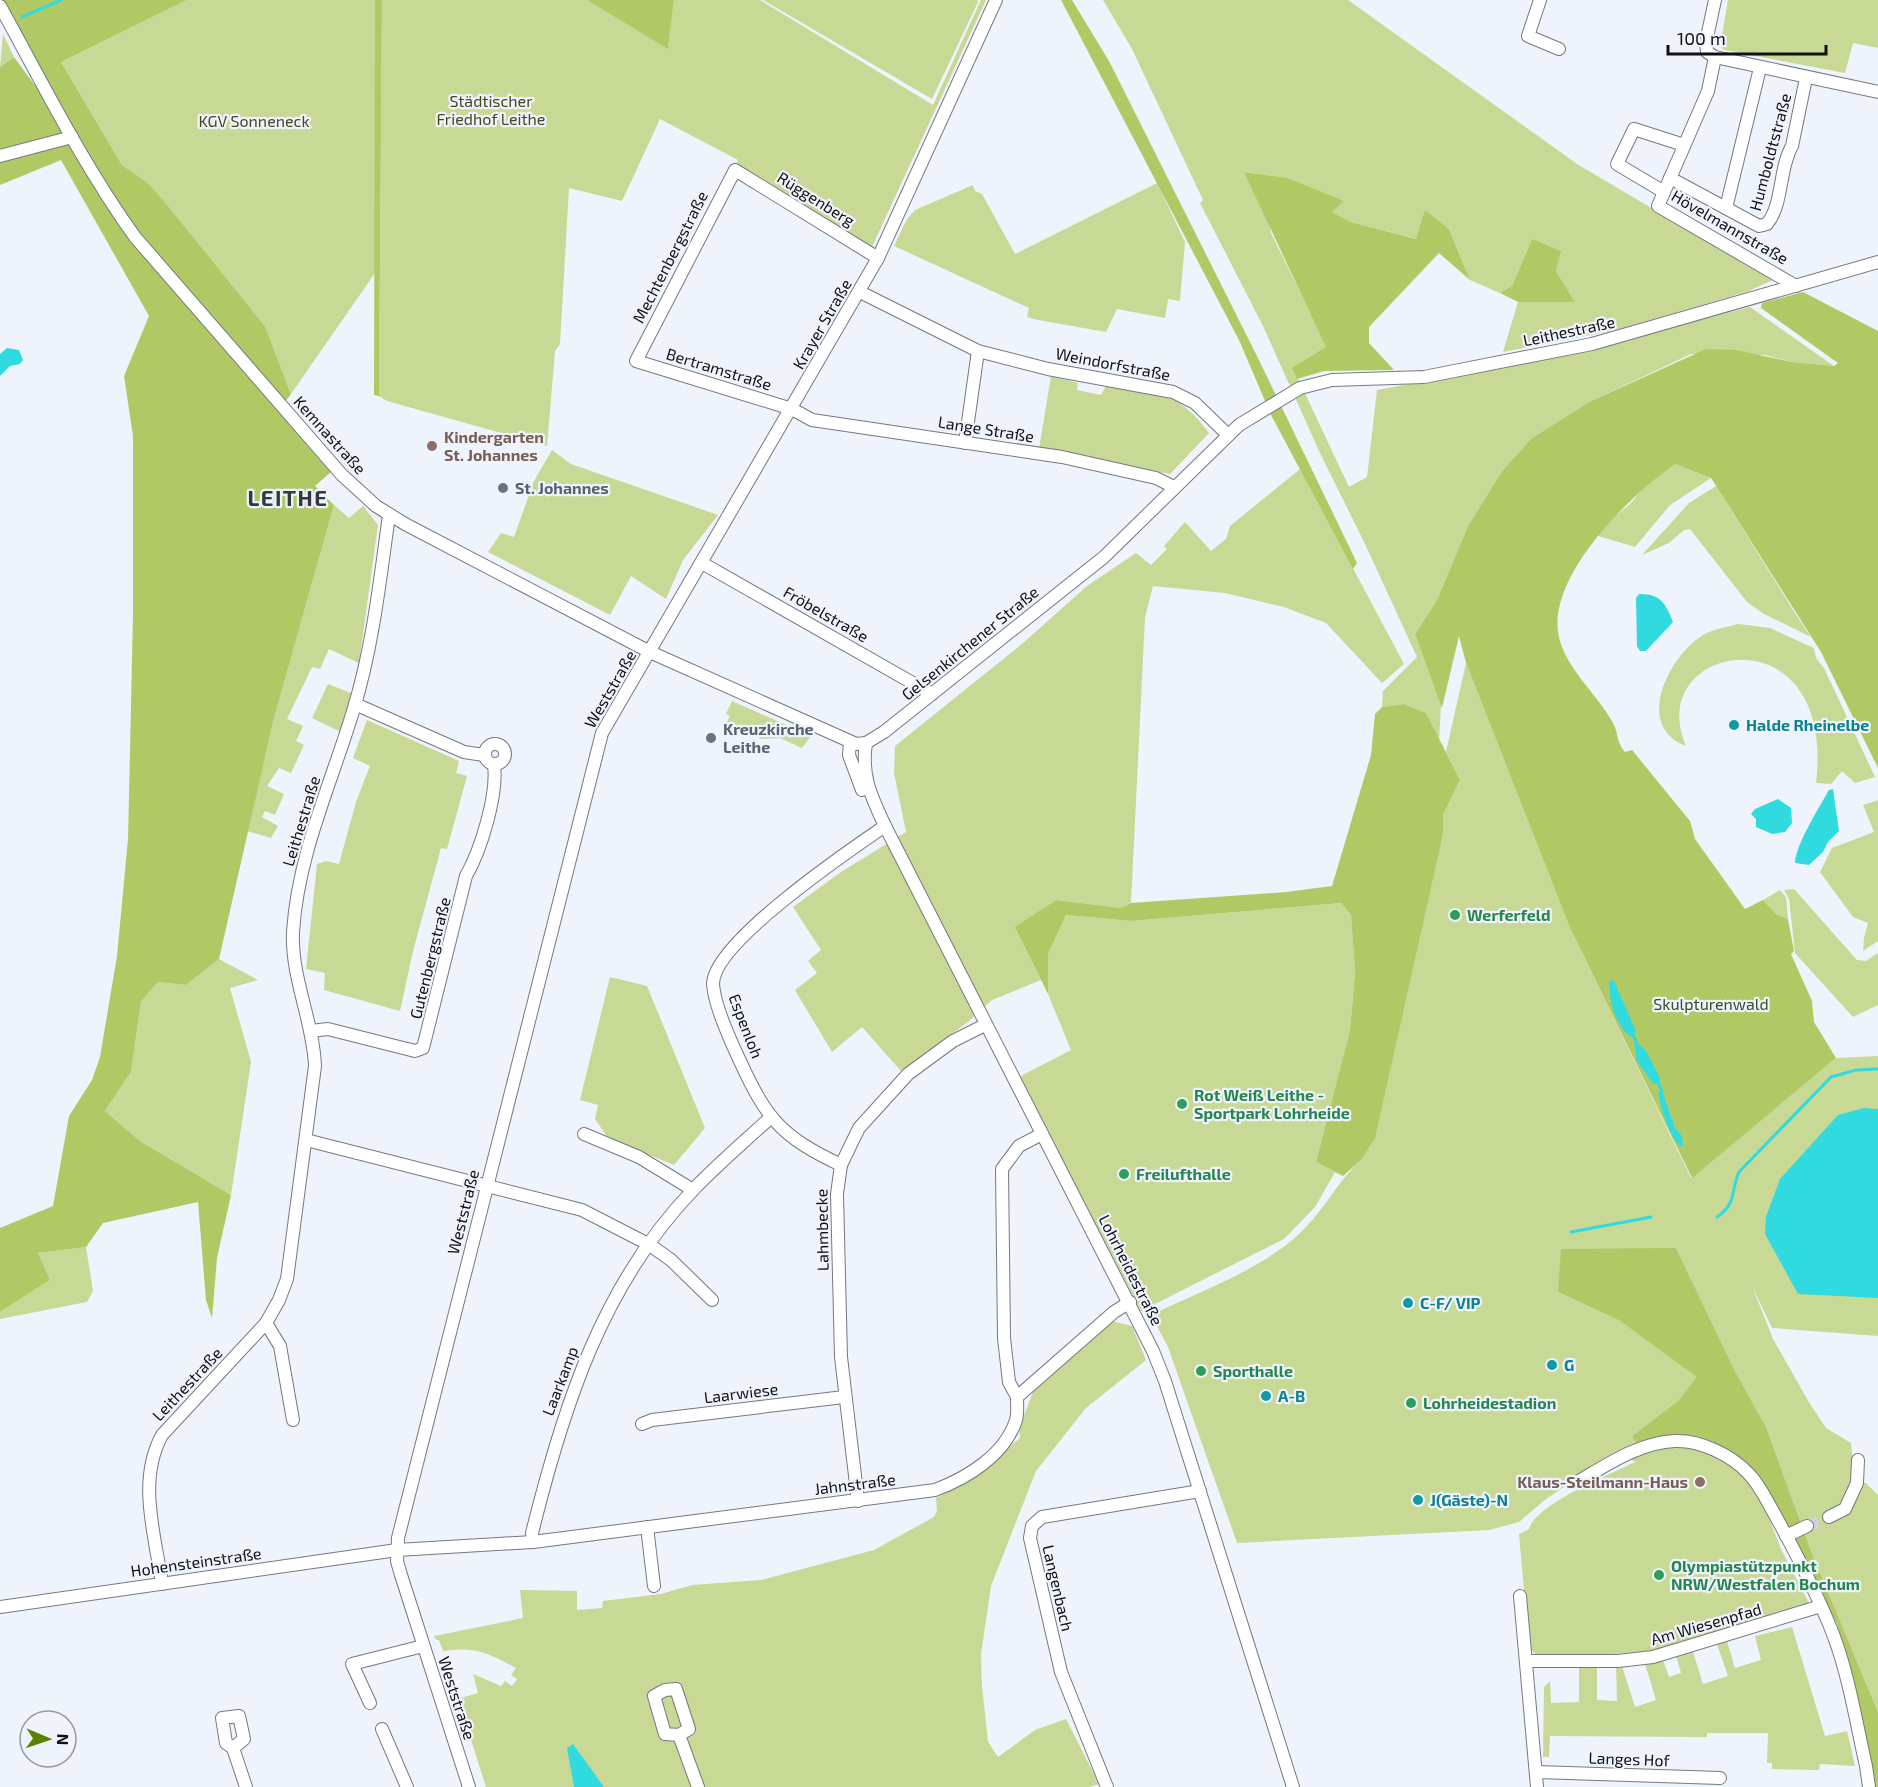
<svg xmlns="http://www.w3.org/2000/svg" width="1878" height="1787" viewBox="0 0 1878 1787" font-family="'Exo 2',sans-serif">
<rect width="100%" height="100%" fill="#eef3fc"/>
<g fill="#c7d995">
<path d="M 187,0 L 375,0 L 375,273 L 291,394 L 265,326 L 148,183 L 122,165 L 61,62 Z"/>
<path d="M 382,0 L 587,0 L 668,48 L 674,0 L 760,0 L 933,105 L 981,0 L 986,0 L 872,247 L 736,165 L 738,160 L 660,119 L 622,201 L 569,188 L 560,344 L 555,351 L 547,446 L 387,401 L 379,396 Z"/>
<path d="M 763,0 L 977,0 L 978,2 L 932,99 Z"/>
<path d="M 1103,0 L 1348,0 L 1577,164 L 1773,280 L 1746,292 L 1616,330 L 1503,352 L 1518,302 L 1575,302 L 1556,271 L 1532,239 L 1512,286 L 1500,293 L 1470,280 L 1449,229 L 1426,211 L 1417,239 L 1351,222 L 1332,212 L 1343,201 L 1288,178 L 1245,172 L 1269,223 L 1271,233 L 1327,347 L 1293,368 L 1349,487 L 1367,477 L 1377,390 L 1570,354 L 1750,307 L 1834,366 L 1792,362 L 1765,355 L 1691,354 L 1589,402 L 1532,438 L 1502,471 L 1468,526 L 1437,600 L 1415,634 L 1441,703 L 1439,742 L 1426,713 L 1404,704 L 1382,707 L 1383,691 L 1417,657 L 1365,544 L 1319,451 L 1264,328 L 1200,203 L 1203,200 L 1132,49 Z"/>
<path d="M 1728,0 L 1878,0 L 1878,48 L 1853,43 L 1845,73 L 1725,50 L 1720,47 Z"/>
<path d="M 3,34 L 14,57 L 0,67 Z"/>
<path d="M 1157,183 L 1185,242 L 1180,301 L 1168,299 L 1165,318 L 1117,309 L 1106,332 L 1033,319 L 1027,317 L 1029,308 L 894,246 L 907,219 L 915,210 L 973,185 L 975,191 L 982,194 L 1015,254 Z"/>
<path d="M 1051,376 L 1078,383 L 1077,390 L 1101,395 L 1107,384 C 1155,394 1178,390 1209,433 L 1170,474 L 1039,449 Z"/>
<path d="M 552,450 L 571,464 L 718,515 L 683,560 L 666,599 L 631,576 L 610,615 L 488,552 L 501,533 L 514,537 L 534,481 Z"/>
<path d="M 1675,464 L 1711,478 L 1670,505 L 1635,547 L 1598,536 L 1608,522 L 1629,505 L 1649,482 Z"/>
<path d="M 1300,469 L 1404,664 L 1382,683 L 1326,623 L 1284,607 L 1225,593 L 1153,586 L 1145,617 L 1131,903 L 1121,908 L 1056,900 L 1016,927 L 1041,980 L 992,1000 L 968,1022 L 901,1071 L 862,1027 L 832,1052 L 795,990 L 817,973 L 808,961 L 821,950 L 793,907 L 841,872 L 906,832 L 894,773 L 895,746 L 1022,644 L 1087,586 L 1136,553 L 1151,565 L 1167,549 L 1164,546 L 1185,522 L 1211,551 L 1226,539 L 1230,526 Z"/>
<path d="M 1716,486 L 1798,618 L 1811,637 L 1764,614 L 1747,602 L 1690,529 L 1684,530 L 1669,543 L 1642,555 L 1689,503 Z"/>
<path d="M 334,505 L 349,518 L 363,506 L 378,525 L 359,663 L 329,649 L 320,669 L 312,667 L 287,719 L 303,726 L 296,741 L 304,745 L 291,773 L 279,768 L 267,786 L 284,794 L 275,815 L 265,811 L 262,817 L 278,826 L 271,838 L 247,831 L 273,722 Z"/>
<path d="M 1738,624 L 1770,628 L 1814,648 L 1816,658 L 1824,668 L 1875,777 L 1855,783 L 1842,771 L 1831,784 L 1816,783 C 1837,607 1641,643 1686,746 C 1633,726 1669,656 1703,635 C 1713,629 1728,627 1738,624 Z"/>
<path d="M 1466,663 L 1570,928 L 1691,1178 L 1836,1058 L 1878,1056 L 1878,1336 L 1772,1328 L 1752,1286 L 1773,1339 L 1810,1404 L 1826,1428 L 1851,1443 L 1855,1483 L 1866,1483 L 1878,1495 L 1878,1712 L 1811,1551 L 1766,1427 L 1735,1371 L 1676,1248 L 1558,1292 L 1620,1321 L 1698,1377 L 1679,1400 L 1632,1436 L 1639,1447 L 1600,1463 L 1546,1499 L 1519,1522 L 1489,1530 L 1237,1543 L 1168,1347 L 1151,1315 C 1200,1291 1259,1271 1299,1234 C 1324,1211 1337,1182 1361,1160 L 1443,834 L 1443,815 L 1460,780 L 1446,752 Z"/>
<path d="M 328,684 L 353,694 L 341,732 L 312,718 Z"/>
<path d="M 732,701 L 811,736 L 802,748 L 780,738 L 760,739 L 755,734 L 727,722 L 730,716 L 726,714 Z"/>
<path d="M 367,720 L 459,761 L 456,773 L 467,776 L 447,849 L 441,848 L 413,951 L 400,1011 L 324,990 L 325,973 L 306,969 L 317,864 L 326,861 L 339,864 L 356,802 L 370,766 L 353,758 Z"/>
<path d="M 1878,800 L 1878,941 L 1863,951 L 1864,938 L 1868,923 L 1853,917 L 1820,872 L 1832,848 L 1874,832 L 1863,805 Z"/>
<path d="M 1794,889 L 1857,960 L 1866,961 L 1878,953 L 1878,1005 L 1853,1017 L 1795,953 L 1789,899 L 1784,890 Z"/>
<path d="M 1780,890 L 1786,897 L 1788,919 L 1776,914 L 1763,900 Z"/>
<path d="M 1341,903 L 1351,915 L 1355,972 L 1350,1030 L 1316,1162 L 1335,1172 L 1315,1207 L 1284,1239 L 1141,1311 L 1019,1077 L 1071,1050 L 1048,994 L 1048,954 L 1066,915 L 1131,921 Z"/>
<path d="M 219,959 L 258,980 L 230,988 L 251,1062 L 231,1195 L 140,1141 L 105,1111 L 131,1072 L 141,1002 L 158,982 L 186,985 Z"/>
<path d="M 610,977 L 647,986 L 705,1128 L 674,1165 L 608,1138 L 595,1119 L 598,1105 L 580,1100 Z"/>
<path d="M 86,1247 L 93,1291 L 87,1302 L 0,1319 L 0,1312 L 50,1280 L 38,1253 Z"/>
<path d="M 1111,1321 L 1132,1326 L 1146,1360 L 1086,1408 L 1036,1471 L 991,1586 L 981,1654 L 982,1686 L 988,1742 L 998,1757 L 1035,1730 L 1066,1719 L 1099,1784 L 1090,1787 L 486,1787 L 458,1699 L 478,1693 L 473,1674 L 501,1686 L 505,1681 L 512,1686 L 517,1679 L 511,1675 L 516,1668 C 488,1653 476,1646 443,1651 L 439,1640 L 436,1640 L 434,1636 L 523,1618 L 520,1590 L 577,1591 L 577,1610 L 602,1608 L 603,1601 L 661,1594 L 692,1585 L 761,1580 L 874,1550 L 934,1517 L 937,1511 L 936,1498 L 974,1478 L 1020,1438 L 1019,1429 L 1034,1389 Z"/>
<path d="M 1675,1443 L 1727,1459 L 1759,1492 L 1781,1549 L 1810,1605 L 1651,1651 L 1613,1654 L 1536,1655 L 1529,1647 L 1519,1534 L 1529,1529 C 1536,1504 1611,1474 1635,1462 L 1627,1457 Z"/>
<path d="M 1792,1627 L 1825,1736 L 1847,1731 L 1855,1766 L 1820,1764 L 1819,1770 L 1772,1769 L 1772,1763 L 1767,1763 L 1768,1733 L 1707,1733 L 1707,1737 L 1550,1736 L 1549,1757 L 1543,1757 L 1544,1687 L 1550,1681 L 1551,1703 L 1579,1702 L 1579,1667 L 1597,1667 L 1597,1700 L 1617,1701 L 1616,1666 L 1622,1666 L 1635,1707 L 1656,1700 L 1645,1664 L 1663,1660 L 1669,1677 L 1681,1673 L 1676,1656 L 1693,1652 L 1703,1684 L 1728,1676 L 1717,1644 L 1727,1641 L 1735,1668 L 1761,1660 L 1755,1636 Z"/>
</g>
<g fill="#b1c965">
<path d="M 0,0 L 187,0 L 61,62 L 122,165 L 148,183 L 167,205 L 265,326 L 291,394 L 278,411 L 332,471 L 315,486 L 334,505 L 273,722 L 219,959 L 186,985 L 158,982 L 141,1002 L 131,1072 L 105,1111 L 140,1141 L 231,1195 L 217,1258 L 212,1318 L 206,1300 L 198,1202 L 103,1223 L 86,1247 L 38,1253 L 50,1280 L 0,1312 L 0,1228 L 53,1206 L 69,1116 L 92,1080 L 100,1057 L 117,956 L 128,839 L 133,615 L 133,436 L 124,376 L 149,316 L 61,160 L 0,185 L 0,67 L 14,57 L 66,128 Z"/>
<path d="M 375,0 L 382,0 L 379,396 L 374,395 Z"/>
<path d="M 588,0 L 674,0 L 668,49 L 587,0 Z"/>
<path d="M 1061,0 L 1072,0 L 1109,61 L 1257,356 L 1357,563 L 1353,569 L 1271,415 L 1239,340 Z"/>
<path d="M 1244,172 L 1288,178 L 1344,201 L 1332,212 L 1351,222 L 1416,239 L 1425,210 L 1449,229 L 1470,280 L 1439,253 L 1369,327 L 1369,343 L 1394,370 L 1324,371 L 1297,379 L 1292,368 L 1326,347 Z"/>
<path d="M 1532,239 L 1561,251 L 1556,271 L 1575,302 L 1518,302 L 1500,293 L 1512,286 Z"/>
<path d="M 1803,292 L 1878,331 L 1878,768 L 1821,652 L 1711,478 L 1675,464 C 1629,496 1536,585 1562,647 C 1573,675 1599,697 1613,723 C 1619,734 1615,739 1625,752 L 1632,750 L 1690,821 L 1695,839 L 1745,909 L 1763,900 L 1776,914 L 1788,919 L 1794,951 L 1791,954 L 1812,1001 L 1814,1022 L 1836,1058 L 1692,1178 L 1570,928 L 1466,663 L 1459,636 L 1442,708 L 1415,634 L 1437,600 L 1468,526 L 1502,471 L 1532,438 L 1589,402 L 1706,349 L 1736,350 L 1792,362 L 1834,366 L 1838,363 L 1761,308 L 1762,303 Z"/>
<path d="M 1404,704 L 1426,713 L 1460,780 L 1443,815 L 1443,834 L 1375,1138 L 1361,1160 L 1343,1176 L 1316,1162 L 1350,1030 L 1355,972 L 1351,915 L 1341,903 L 1131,921 L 1066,915 L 1048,954 L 1048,994 L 1015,927 L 1056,900 L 1121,908 L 1131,903 L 1286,892 L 1332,886 L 1371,755 L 1375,714 L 1382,707 Z"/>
<path d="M 1676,1248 L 1735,1371 L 1766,1427 L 1811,1551 L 1878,1712 L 1878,1787 L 1874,1787 L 1837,1624 L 1783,1519 L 1763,1490 L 1700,1443 L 1639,1447 L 1632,1436 L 1679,1400 L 1697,1377 L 1620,1321 L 1558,1292 L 1561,1249 Z"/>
</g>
<g fill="#31dadf">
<path d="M 7,348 L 19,350 L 23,360 L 20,364 L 10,366 L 0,376 L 0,354 Z"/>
<path d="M 1639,594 C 1660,594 1665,602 1673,622 L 1646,651 L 1640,651 L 1637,646 L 1636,598 Z"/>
<path d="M 1833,789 L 1839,831 L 1828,842 L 1823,852 L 1809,865 L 1795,863 C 1796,844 1819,808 1829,790 Z"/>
<path d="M 1778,799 L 1791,808 L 1792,823 L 1785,832 L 1772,834 L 1756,827 L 1756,819 L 1751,814 L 1755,809 Z"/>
<path d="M 1613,979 L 1636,1031 L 1630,1037 C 1614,1021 1610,1004 1609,983 Z"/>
<path d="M 1636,1041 L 1646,1051 L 1660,1078 L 1659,1084 L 1653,1084 L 1637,1061 L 1634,1043 Z"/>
<path d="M 1662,1091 L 1675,1128 L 1682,1136 L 1683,1147 C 1672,1145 1659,1104 1658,1092 Z"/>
<path d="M 1864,1108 L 1878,1109 L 1878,1298 L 1798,1294 L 1765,1234 L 1766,1217 L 1780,1179 L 1838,1115 Z"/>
<path d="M 573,1744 L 604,1787 L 574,1787 L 567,1748 Z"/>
</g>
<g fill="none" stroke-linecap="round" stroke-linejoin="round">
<g stroke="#31dadf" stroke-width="3">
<path d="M 22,17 L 61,0"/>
<path d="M 1633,1035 L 1636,1041"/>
<path d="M 1659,1084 L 1662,1091"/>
<path d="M 1717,1217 C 1738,1202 1730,1192 1739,1172 L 1831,1077 L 1856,1070 L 1878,1069"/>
<path d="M 1571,1232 L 1651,1217"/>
</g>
<path stroke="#cdd1d9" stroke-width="12" stroke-dasharray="12 6" stroke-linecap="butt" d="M 1807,1526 L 1829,1517"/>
<g stroke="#747980" stroke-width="14">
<g id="minor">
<path d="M 1540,0 L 1528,36 L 1559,49"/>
<path d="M 1715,0 L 1706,42 L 1707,52 L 1715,57 L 1878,92"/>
<path d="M 0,6 C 43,84 83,165 135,237 L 342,475 L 376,506 L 405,524 L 650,652 L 856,744 L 866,743 L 884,732 L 1104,557 L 1239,425 L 1300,388 L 1332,380 L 1424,377 L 1592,344 L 1878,262"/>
<path d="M 1715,57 L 1708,91 L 1658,206 L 1796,286"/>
<path d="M 0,156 L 72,137"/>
<path d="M 1670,178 L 1759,226 L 1767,224 C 1783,205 1779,168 1792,146 L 1806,78"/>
<path d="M 1664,192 L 1617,164 L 1634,129 L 1684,145"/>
<path d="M 1726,208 L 1760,68"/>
<path d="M 878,258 L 735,170 L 636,361 L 792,409 L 812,420 L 1062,457 L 1156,478 L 1174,487"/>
<path d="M 860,292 L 978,351 L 1048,369 L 1173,392 L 1195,403 L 1228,435"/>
<path d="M 965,443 L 978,351"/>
<path d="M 702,563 L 932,694"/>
<path d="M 355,704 L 464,752 L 484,755"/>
<path d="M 850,742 L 849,755 L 862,790"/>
<path d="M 866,743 C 861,776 871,796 885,826 L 1153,1351 L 1165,1381 L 1293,1787"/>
<circle cx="495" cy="754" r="10"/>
<path d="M 311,1031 L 328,1029 L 415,1051 L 423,1048 L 466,876 C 481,850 498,794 494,765"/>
<path d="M 584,1134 L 639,1157 L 693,1190"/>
<path d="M 306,1140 L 582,1210 L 650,1245 L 671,1260 L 712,1300"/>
<path d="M 841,1165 C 782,1137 767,1120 740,1061 C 731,1042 714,1004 713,984 C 713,943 850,850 885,826"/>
<path d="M 266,1323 L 280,1346 L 293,1420"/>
<path d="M 1017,1397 L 1009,1382 L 1004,1338 L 1002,1169 L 1019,1146 L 1042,1134"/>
<path d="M 642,1424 L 652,1420 L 844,1397"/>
<path d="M 1579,1481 C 1608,1464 1641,1442 1675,1441 C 1700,1440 1731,1455 1748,1473 C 1760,1485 1767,1501 1775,1515 C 1796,1553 1817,1593 1833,1634 C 1849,1676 1856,1722 1866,1766 L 1869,1787"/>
<path d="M 858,1501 L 841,1357 L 837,1194 L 841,1165 L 859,1128 L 908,1074 L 953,1041 L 985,1025"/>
<path d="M 1829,1517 L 1845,1509 L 1857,1483 L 1858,1460"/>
<path d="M 647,1527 L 654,1586"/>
<path d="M 1786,1536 L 1807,1526"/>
<path d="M 533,1542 L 532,1533 C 563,1408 602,1284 694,1189 C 718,1164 745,1141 771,1117"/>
<path d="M 162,1584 C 155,1534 137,1481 162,1435 L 266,1323 L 279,1300 L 287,1279 L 315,1066 C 313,1020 291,978 293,932 C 298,853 332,782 354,708 C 373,645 380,580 389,515"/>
<path d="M 1520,1596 L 1537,1787"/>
<path d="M 0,1607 L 397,1550 L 533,1542 L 935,1490 C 967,1478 1005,1455 1016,1420 C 1018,1413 1017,1404 1017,1397 L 1114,1312 L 1130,1302"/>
<path d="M 1527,1661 L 1618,1661 L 1653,1657 L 1821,1606"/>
<path d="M 676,1689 L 689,1729 L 679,1735 L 665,1734 L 654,1696 L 665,1690 Z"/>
<path d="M 370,1703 L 352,1664 L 423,1646"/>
<path d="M 382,1729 L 407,1787"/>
<path d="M 679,1735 L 698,1787"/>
<path d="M 233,1748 L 244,1739 L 239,1716 L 222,1718 L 226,1743 L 233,1748 L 246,1787"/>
<path d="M 1537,1772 L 1720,1778"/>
<path d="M 469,1787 L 401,1575 L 397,1561 L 398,1538 L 602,733 L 878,258 L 996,0"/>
<path d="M 1107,1787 L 1061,1672 L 1030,1538 L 1032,1526 L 1042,1517 L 1200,1491"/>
</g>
</g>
<use href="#minor" stroke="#fff" stroke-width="12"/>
</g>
<g fill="#8d6e63" stroke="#eef3fc" stroke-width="2">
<circle cx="432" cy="446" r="6"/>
<circle cx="1700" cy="1482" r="6"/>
</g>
<g fill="#6b7280" stroke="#eef3fc" stroke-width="2">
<circle cx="503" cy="488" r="6"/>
<circle cx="711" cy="738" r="6"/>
</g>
<g fill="#0f9aa8" stroke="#eef3fc" stroke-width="2">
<circle cx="1734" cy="725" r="6"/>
<circle cx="1408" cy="1303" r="6"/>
<circle cx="1552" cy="1365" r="6"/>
<circle cx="1266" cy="1396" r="6"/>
<circle cx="1418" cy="1500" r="6"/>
</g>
<g fill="#2e9e5b" stroke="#eef3fc" stroke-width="2">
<circle cx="1455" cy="915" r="6"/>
<circle cx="1182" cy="1104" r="6"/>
<circle cx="1124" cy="1174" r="6"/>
<circle cx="1201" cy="1371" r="6"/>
<circle cx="1411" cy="1403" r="6"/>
<circle cx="1659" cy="1575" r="6"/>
</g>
<g text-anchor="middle" stroke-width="4.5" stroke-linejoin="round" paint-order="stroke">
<g font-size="16" fill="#404920" stroke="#eef3fc">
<text x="491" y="107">Städtischer<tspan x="491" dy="18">Friedhof Leithe</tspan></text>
<text x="254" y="127">KGV Sonneneck</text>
<text x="1711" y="1010">Skulpturenwald</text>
</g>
<g font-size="16" fill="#101114" stroke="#eef3fc">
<text transform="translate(1770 152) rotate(-75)" y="6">Humboldtstraße</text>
<text transform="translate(816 199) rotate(32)" y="6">Rüggenberg</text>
<text transform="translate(1730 227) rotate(30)" y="6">Hövelmannstraße</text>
<text transform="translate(670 257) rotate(-63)" y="6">Mechtenbergstraße</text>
<text transform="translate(822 324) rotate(-60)" y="6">Krayer Straße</text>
<text transform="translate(1569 331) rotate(-12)" y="6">Leithestraße</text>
<text transform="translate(1113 364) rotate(11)" y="6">Weindorfstraße</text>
<text transform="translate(719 369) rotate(17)" y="6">Bertramstraße</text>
<text transform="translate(986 429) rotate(9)" y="6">Lange Straße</text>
<text transform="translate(330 435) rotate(48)" y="6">Kemnastraße</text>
<text transform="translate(826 614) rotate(30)" y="6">Fröbelstraße</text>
<text transform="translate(970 643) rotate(-39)" y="6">Gelsenkirchener Straße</text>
<text transform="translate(610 689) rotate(-60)" y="6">Weststraße</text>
<text transform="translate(301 821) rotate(-73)" y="6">Leithestraße</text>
<text transform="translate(430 958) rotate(-76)" y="6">Gutenbergstraße</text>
<text transform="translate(746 1026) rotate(69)" y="6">Espenloh</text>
<text transform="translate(463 1212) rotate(-76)" y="6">Weststraße</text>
<text transform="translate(822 1230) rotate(-91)" y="6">Lahmbecke</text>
<text transform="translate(1131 1270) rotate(63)" y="6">Lohrheidestraße</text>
<text transform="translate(560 1381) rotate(-69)" y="6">Laarkamp</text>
<text transform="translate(187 1384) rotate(-47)" y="6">Leithestraße</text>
<text transform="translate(741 1393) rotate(-7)" y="6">Laarwiese</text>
<text transform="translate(855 1484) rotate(-7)" y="6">Jahnstraße</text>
<text transform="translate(196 1562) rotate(-8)" y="6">Hohensteinstraße</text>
<text transform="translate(1058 1588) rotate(77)" y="6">Langenbach</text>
<text transform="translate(1706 1624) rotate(-16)" y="6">Am Wiesenpfad</text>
<text transform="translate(457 1698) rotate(72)" y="6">Weststraße</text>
<text transform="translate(1629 1759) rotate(2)" y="6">Langes Hof</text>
</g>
<g font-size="16" font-weight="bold" fill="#785e54" stroke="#eef3fc" text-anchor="start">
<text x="444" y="443">Kindergarten<tspan x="444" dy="18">St. Johannes</tspan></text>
<text x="1688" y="1488" text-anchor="end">Klaus-Steilmann-Haus</text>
</g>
<g font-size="16" font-weight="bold" fill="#5b616d" stroke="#eef3fc" text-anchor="start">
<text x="515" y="494">St. Johannes</text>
<text x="723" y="735">Kreuzkirche<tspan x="723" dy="18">Leithe</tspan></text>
</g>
<g font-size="16" font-weight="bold" fill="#0d838f" stroke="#eef3fc" text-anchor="start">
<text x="1746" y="731">Halde Rheinelbe</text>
<text x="1420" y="1309">C-F/ VIP</text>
<text x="1564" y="1371">G</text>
<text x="1278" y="1402">A-B</text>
<text x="1430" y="1506">J(Gäste)-N</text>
</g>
<g font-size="16" font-weight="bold" fill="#27864d" stroke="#eef3fc" text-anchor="start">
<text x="1467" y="921">Werferfeld</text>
<text x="1194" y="1101">Rot Weiß Leithe -<tspan x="1194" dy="18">Sportpark Lohrheide</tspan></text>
<text x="1136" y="1180">Freilufthalle</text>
<text x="1213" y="1377">Sporthalle</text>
<text x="1423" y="1409">Lohrheidestadion</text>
<text x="1671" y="1572">Olympiastützpunkt<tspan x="1671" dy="18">NRW/Westfalen Bochum</tspan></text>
</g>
<g font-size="22" font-weight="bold" letter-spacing="1.5" fill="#35383f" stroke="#eef3fc">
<text x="288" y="506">LEITHE</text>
</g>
</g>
<g transform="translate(48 1739) rotate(92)"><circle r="28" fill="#eef3fc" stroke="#95999f" stroke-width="1.5"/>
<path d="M0-4.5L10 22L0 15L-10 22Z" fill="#5a8202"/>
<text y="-9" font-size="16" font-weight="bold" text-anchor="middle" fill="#101114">N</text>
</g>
<path d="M1668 45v9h158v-9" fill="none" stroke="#101114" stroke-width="3"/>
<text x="1677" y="45" font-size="18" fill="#101114" stroke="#eef3fc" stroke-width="4.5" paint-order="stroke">100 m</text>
</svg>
